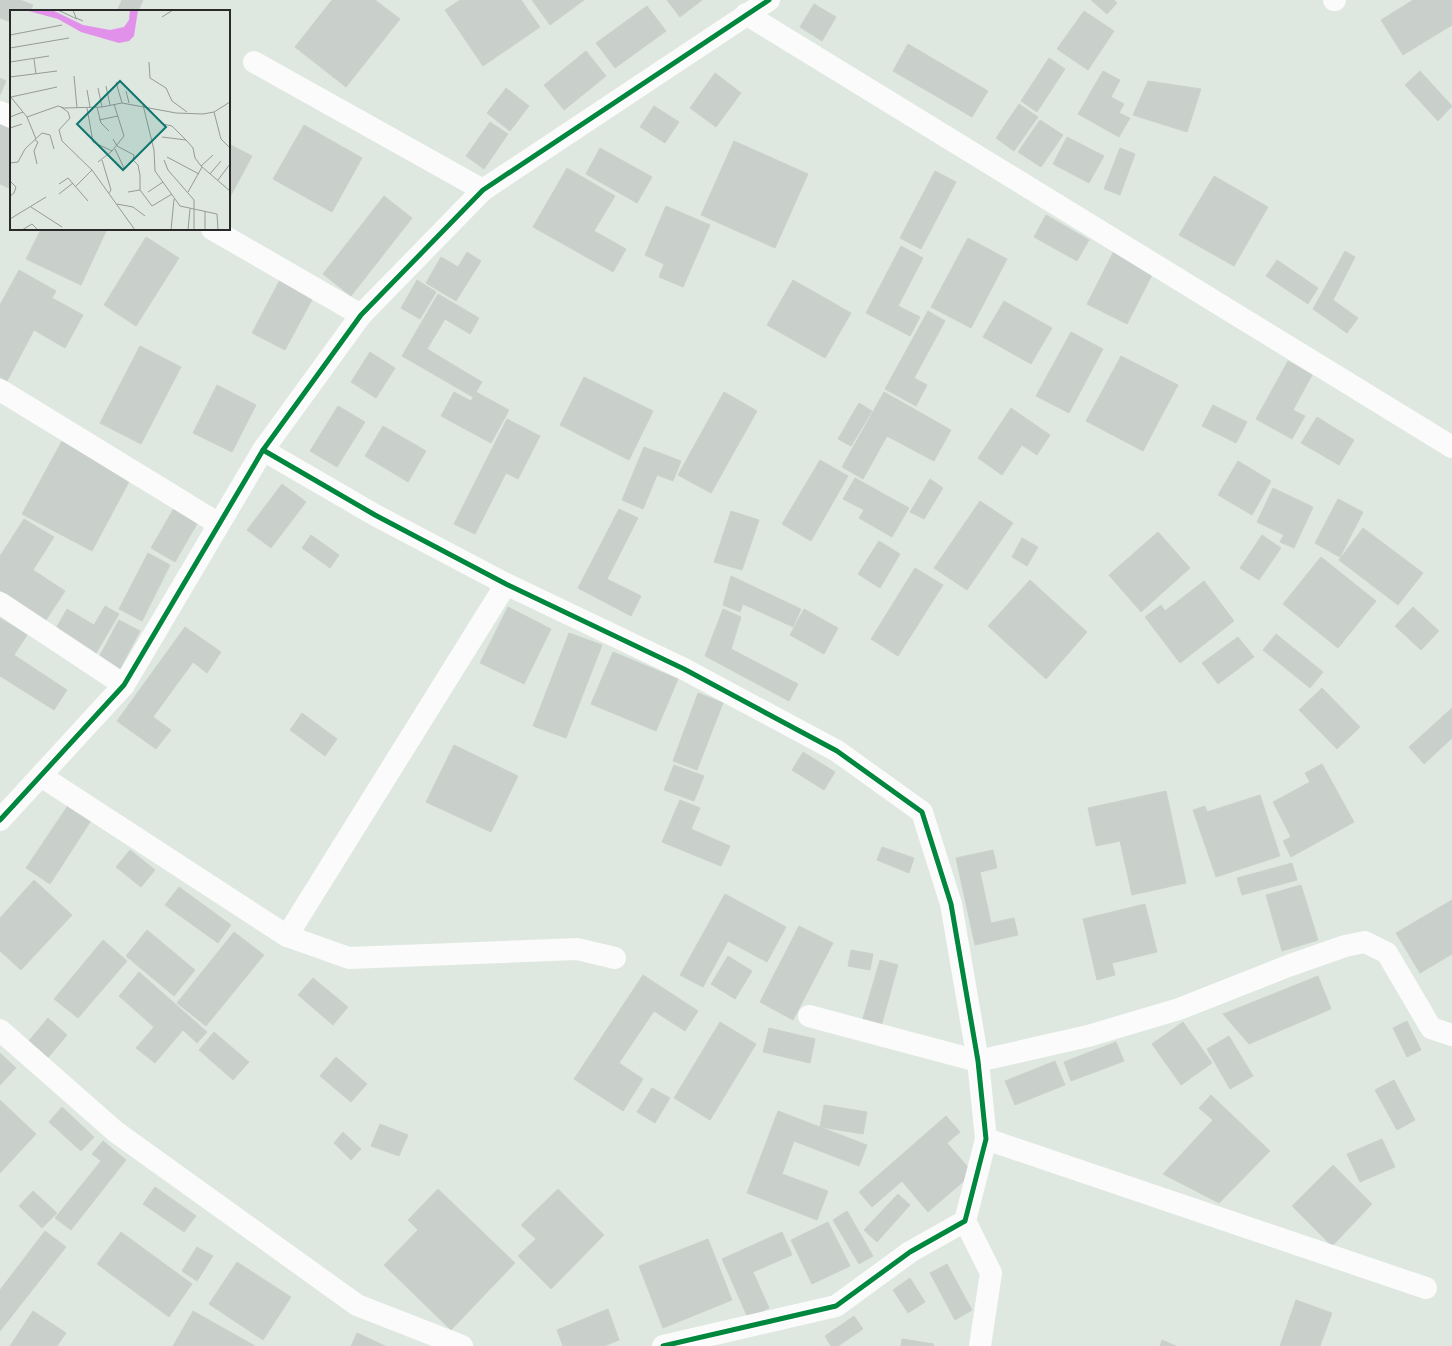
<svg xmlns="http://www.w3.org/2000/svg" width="1452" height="1346" viewBox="0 0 1452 1346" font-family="'Fira Sans Condensed',sans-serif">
<rect width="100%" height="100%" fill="#dee7e0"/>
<g fill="#c9cfca" stroke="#cad2cc">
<path d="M 0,0 L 20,0 L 33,5 L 30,11 L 11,11 L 11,22 L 0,18 Z"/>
<path d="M 122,0 L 143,0 L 138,11 L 117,11 Z"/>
<path d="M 332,0 L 375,0 L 400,19 L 346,87 L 295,47 Z"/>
<path d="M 460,0 L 521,0 L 540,27 L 483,66 L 445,10 Z"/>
<path d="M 532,0 L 584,0 L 550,25 Z"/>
<path d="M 667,0 L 702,0 L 680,17 Z"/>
<path d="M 1091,0 L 1114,0 L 1117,3 L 1107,14 Z"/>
<path d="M 1413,0 L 1452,0 L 1452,25 L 1403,55 L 1381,20 Z"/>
<path d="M 814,4 L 836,17 L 822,41 L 800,27 Z"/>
<path d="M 647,6 L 666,31 L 615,68 L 596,43 Z"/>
<path d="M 1084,11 L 1114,31 L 1088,70 L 1057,49 Z"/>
<path d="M 908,44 L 988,91 L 972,117 L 893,71 Z"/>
<path d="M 586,51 L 606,76 L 564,110 L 544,85 Z"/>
<path d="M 1049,58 L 1065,69 L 1037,112 L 1021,101 Z"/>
<path d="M 1103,71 L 1120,80 L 1111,97 L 1124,104 L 1119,113 L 1130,118 L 1119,137 L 1078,114 Z"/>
<path d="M 1420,71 L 1452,106 L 1438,121 L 1405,85 Z"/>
<path d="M 715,73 L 741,93 L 716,127 L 690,108 Z"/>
<path d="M 0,78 L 6,81 L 0,95 Z"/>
<path d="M 1148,81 L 1201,89 L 1187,132 L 1133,115 Z"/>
<path d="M 506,88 L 529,106 L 510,131 L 487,113 Z"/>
<path d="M 1019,104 L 1038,117 L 1014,151 L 996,138 Z"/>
<path d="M 654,106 L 679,122 L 665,143 L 640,127 Z"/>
<path d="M 0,119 L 11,123 L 11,189 L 0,184 Z"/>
<path d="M 1040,120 L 1063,135 L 1041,167 L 1018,152 Z"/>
<path d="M 490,122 L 508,134 L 484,169 L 466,156 Z"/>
<path d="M 304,125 L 362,158 L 332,212 L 273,179 Z"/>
<path d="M 1067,137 L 1104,156 L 1089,183 L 1053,164 Z"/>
<path d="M 734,141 L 808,174 L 775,248 L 701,215 Z"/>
<path d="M 229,144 L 252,156 L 229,199 Z"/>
<path d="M 600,148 L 652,177 L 637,203 L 586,174 Z"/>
<path d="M 1120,148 L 1135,154 L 1120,195 L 1104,189 Z"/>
<path d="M 567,168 L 615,196 L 594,231 L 626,249 L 613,272 L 533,227 Z"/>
<path d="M 935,171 L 956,182 L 921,249 L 900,238 Z"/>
<path d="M 1214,176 L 1268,207 L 1234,266 L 1179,235 Z"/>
<path d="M 384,196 L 412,218 L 351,296 L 323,274 Z"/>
<path d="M 666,206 L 710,225 L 683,287 L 659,277 L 664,264 L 645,255 Z"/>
<path d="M 1046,215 L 1089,240 L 1077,261 L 1034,237 Z"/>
<path d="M 41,229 L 107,229 L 81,285 L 26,259 Z"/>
<path d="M 146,237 L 179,258 L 136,326 L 104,305 Z"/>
<path d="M 968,238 L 1007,259 L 971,328 L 931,307 Z"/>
<path d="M 901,246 L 923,258 L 898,306 L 920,317 L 910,336 L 866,313 Z"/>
<path d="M 1115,249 L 1155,269 L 1127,324 L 1087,304 Z"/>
<path d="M 1345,251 L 1355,257 L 1333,300 L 1358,318 L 1347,333 L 1313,309 Z"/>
<path d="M 467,252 L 481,261 L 456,301 L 426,283 L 441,257 L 458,267 Z"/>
<path d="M 1277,260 L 1318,288 L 1308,304 L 1266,276 Z"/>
<path d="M 19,270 L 56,291 L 52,298 L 83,315 L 65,348 L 34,330 L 7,381 L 0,377 L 0,305 Z"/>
<path d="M 282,276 L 315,294 L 285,350 L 252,333 Z"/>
<path d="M 417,280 L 436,292 L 420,319 L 401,308 Z"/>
<path d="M 793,280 L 851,313 L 825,358 L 767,325 Z"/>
<path d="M 438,294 L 479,318 L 470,334 L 445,319 L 427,349 L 482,382 L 473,397 L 402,356 Z"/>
<path d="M 1004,301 L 1052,328 L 1031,364 L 983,337 Z"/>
<path d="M 928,311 L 945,321 L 914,378 L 927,385 L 916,406 L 885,389 Z"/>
<path d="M 1071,332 L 1103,349 L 1069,413 L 1036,396 Z"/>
<path d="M 140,346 L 181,367 L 141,444 L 100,423 Z"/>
<path d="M 370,352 L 395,368 L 376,398 L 351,382 Z"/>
<path d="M 1121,356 L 1178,385 L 1143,451 L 1086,421 Z"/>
<path d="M 1288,361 L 1312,375 L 1293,410 L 1305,416 L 1292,439 L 1256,419 Z"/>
<path d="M 584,377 L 653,411 L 629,460 L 560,425 Z"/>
<path d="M 217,385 L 256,405 L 232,452 L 193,433 Z"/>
<path d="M 454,392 L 471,401 L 476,392 L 509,410 L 491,443 L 441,416 Z"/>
<path d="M 724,392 L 757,411 L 711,493 L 678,475 Z"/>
<path d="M 884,392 L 951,430 L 934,461 L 887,436 L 863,479 L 842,467 Z"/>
<path d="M 859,403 L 872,411 L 851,446 L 838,439 Z"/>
<path d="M 1213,405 L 1247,422 L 1236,443 L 1202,426 Z"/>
<path d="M 338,406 L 365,422 L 337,467 L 310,451 Z"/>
<path d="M 1011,408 L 1050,435 L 1037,455 L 1022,445 L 1002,475 L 978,458 Z"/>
<path d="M 1317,417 L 1354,440 L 1339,465 L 1301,443 Z"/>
<path d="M 507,419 L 540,436 L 518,479 L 506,473 L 475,534 L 454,524 Z"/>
<path d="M 383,426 L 426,451 L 408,482 L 365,456 Z"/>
<path d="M 62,441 L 131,478 L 92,551 L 22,514 Z"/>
<path d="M 644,447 L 681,461 L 673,481 L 657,475 L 643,509 L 622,500 Z"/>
<path d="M 820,460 L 848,476 L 811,541 L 782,524 Z"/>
<path d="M 1238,461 L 1271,481 L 1252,515 L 1218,495 Z"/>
<path d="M 855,478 L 909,508 L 892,537 L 859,518 L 864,510 L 843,499 Z"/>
<path d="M 930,479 L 943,488 L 924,519 L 910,512 Z"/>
<path d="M 282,484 L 306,502 L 271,548 L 247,530 Z"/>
<path d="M 1273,488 L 1313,507 L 1294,548 L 1280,542 L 1284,535 L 1257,522 Z"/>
<path d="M 1338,499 L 1363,512 L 1340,557 L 1315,543 Z"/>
<path d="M 980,501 L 1013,523 L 967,590 L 934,568 Z"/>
<path d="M 174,508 L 198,522 L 175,562 L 151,548 Z"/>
<path d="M 619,509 L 638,518 L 607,579 L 641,596 L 631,616 L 578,588 Z"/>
<path d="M 731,511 L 759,520 L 742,570 L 714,562 Z"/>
<path d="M 24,519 L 54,537 L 33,570 L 65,591 L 46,620 L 0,590 L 0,556 Z"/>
<path d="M 1363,528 L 1423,573 L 1398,605 L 1339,560 Z"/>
<path d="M 1158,532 L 1190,568 L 1141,612 L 1109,575 Z"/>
<path d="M 311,535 L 339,555 L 330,568 L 302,548 Z"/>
<path d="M 1262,535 L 1281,548 L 1259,580 L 1240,568 Z"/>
<path d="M 1022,538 L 1038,547 L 1027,566 L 1012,557 Z"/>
<path d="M 879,541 L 900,554 L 880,588 L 858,574 Z"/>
<path d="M 148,553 L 170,565 L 142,621 L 119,609 Z"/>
<path d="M 1321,557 L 1376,601 L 1338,648 L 1283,604 Z"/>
<path d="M 915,568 L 943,585 L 898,656 L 871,639 Z"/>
<path d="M 731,576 L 801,609 L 793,627 L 743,604 L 740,612 L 723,605 Z"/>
<path d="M 1030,580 L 1087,632 L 1046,679 L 988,626 Z"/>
<path d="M 1204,581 L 1234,621 L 1180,663 L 1145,617 L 1161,605 L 1165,611 Z"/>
<path d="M 105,606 L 119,614 L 95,655 L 54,632 L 67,609 L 94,625 Z"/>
<path d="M 508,607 L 551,629 L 524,684 L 480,663 Z"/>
<path d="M 1413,607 L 1439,631 L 1421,650 L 1395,626 Z"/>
<path d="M 723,609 L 741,617 L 731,649 L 798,684 L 789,701 L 705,656 Z"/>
<path d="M 804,609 L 838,628 L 824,654 L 790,635 Z"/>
<path d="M 0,618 L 27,635 L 14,655 L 67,690 L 54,710 L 0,676 Z"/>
<path d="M 119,620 L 140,631 L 118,672 L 97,661 Z"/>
<path d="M 185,627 L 221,652 L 207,673 L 193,662 L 153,717 L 171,730 L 156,749 L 117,721 Z"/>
<path d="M 569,633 L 602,645 L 566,738 L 533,726 Z"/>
<path d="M 1276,634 L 1323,672 L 1310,688 L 1263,650 Z"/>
<path d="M 1238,637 L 1254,657 L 1218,684 L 1202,663 Z"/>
<path d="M 613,652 L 678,679 L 656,731 L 591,704 Z"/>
<path d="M 1322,688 L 1360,727 L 1337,749 L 1299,710 Z"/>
<path d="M 698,693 L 723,703 L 697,770 L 673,761 Z"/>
<path d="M 1452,708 L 1452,738 L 1424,764 L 1409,747 Z"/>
<path d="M 302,713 L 337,739 L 325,756 L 290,730 Z"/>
<path d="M 454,745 L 518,776 L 491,832 L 426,802 Z"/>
<path d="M 803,752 L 835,772 L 824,790 L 792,770 Z"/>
<path d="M 1322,764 L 1354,822 L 1291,857 L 1283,841 L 1291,837 L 1273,802 L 1310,782 L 1305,773 Z"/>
<path d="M 674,765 L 704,776 L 694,801 L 664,790 Z"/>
<path d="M 1166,791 L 1186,883 L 1132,895 L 1120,841 L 1096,846 L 1088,808 Z"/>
<path d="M 1260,795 L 1280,856 L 1216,877 L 1193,810 L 1205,806 L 1207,812 Z"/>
<path d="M 680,800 L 700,808 L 691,829 L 730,846 L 721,866 L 662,842 Z"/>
<path d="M 69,804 L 92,819 L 50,884 L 26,868 Z"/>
<path d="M 882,847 L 914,858 L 909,873 L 877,860 Z"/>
<path d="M 130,850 L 155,870 L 141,887 L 116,867 Z"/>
<path d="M 993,850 L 997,868 L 980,872 L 991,923 L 1014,918 L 1018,935 L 975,945 L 956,858 Z"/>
<path d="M 1292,863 L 1297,880 L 1242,895 L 1237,878 Z"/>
<path d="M 34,880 L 72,915 L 21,970 L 0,951 L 0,918 Z"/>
<path d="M 1301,885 L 1318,940 L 1282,951 L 1266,895 Z"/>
<path d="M 179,887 L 231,925 L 218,943 L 165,905 Z"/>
<path d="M 725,894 L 786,927 L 767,962 L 728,941 L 703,987 L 680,975 Z"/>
<path d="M 1452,900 L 1452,954 L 1420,973 L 1396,933 Z"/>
<path d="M 1145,904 L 1157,952 L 1112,963 L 1115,975 L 1097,980 L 1083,919 Z"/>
<path d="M 799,926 L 833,943 L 793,1020 L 760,1002 Z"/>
<path d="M 147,930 L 195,970 L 174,996 L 126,956 Z"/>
<path d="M 234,932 L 264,955 L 206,1026 L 177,1003 Z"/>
<path d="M 103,940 L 127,961 L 78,1018 L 54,999 Z"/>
<path d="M 851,950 L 873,954 L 870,970 L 848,966 Z"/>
<path d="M 728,956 L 752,971 L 735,999 L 711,984 Z"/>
<path d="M 880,960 L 898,965 L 880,1030 L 861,1025 Z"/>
<path d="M 139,972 L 207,1032 L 197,1043 L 183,1030 L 155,1063 L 136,1048 L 154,1027 L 119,996 Z"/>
<path d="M 643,975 L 698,1011 L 685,1031 L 654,1011 L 619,1063 L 643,1079 L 623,1111 L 574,1079 Z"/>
<path d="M 1318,976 L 1331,1009 L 1249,1044 L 1223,1014 Z"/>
<path d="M 313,978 L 348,1007 L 333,1025 L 298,995 Z"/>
<path d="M 48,1018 L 67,1035 L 46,1060 L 27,1043 Z"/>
<path d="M 1407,1021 L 1421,1050 L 1407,1057 L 1393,1028 Z"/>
<path d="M 720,1022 L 756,1044 L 710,1120 L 674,1098 Z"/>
<path d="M 1183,1022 L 1212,1063 L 1181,1085 L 1152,1044 Z"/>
<path d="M 769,1028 L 815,1039 L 810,1063 L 763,1052 Z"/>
<path d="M 214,1032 L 249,1062 L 233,1080 L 199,1050 Z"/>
<path d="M 1229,1036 L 1253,1076 L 1230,1089 L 1207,1049 Z"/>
<path d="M 1116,1042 L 1124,1061 L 1071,1081 L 1064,1062 Z"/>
<path d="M 0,1053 L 16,1068 L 0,1085 Z"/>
<path d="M 336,1057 L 367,1084 L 351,1102 L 320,1076 Z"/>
<path d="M 1055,1061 L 1065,1085 L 1015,1105 L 1005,1081 Z"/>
<path d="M 1394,1080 L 1415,1120 L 1397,1130 L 1375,1090 Z"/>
<path d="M 652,1088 L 670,1098 L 655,1123 L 637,1112 Z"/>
<path d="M 1211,1095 L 1270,1151 L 1219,1203 L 1163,1174 L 1213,1120 L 1199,1108 Z"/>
<path d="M 0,1100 L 36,1134 L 0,1173 Z"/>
<path d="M 824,1105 L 867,1112 L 863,1134 L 820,1127 Z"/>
<path d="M 62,1107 L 94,1137 L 81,1151 L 49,1122 Z"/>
<path d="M 778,1111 L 867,1145 L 859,1166 L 794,1141 L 782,1174 L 828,1191 L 817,1220 L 747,1193 Z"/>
<path d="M 946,1116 L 960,1132 L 947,1143 L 973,1173 L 928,1212 L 902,1181 L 872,1207 L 859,1192 Z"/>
<path d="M 380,1124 L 408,1135 L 399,1156 L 371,1146 Z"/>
<path d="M 343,1132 L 361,1149 L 351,1160 L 334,1143 Z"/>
<path d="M 1382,1139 L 1395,1167 L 1360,1182 L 1347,1154 Z"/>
<path d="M 103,1141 L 126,1160 L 71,1230 L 55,1218 L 101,1161 L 92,1154 Z"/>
<path d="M 1333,1165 L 1372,1204 L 1332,1246 L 1292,1206 Z"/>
<path d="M 155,1187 L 196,1216 L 184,1232 L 143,1204 Z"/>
<path d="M 438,1189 L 515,1263 L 451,1330 L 384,1265 L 418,1230 L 408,1220 Z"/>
<path d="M 558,1189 L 604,1235 L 551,1289 L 518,1256 L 536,1239 L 521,1225 Z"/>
<path d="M 33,1191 L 57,1213 L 42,1228 L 19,1206 Z"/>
<path d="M 898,1194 L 910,1205 L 877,1242 L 864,1230 Z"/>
<path d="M 847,1211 L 873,1256 L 859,1264 L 833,1220 Z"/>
<path d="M 828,1222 L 850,1266 L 812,1284 L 791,1240 Z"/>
<path d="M 45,1231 L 66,1247 L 0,1331 L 0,1290 Z"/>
<path d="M 121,1232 L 192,1284 L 169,1317 L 97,1264 Z"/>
<path d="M 782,1232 L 792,1255 L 753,1272 L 769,1308 L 748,1318 L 722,1259 Z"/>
<path d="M 708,1239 L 732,1300 L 663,1328 L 639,1266 Z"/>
<path d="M 197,1247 L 213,1256 L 197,1281 L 182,1271 Z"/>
<path d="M 237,1262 L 291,1297 L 263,1340 L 209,1304 Z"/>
<path d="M 947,1264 L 972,1310 L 955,1320 L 930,1273 Z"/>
<path d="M 910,1278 L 925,1302 L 908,1313 L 893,1290 Z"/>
<path d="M 1296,1300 L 1332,1313 L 1320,1346 L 1280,1346 Z"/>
<path d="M 608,1309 L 619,1340 L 604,1346 L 563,1346 L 557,1330 Z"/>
<path d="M 33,1311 L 66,1333 L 57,1346 L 10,1346 Z"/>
<path d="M 193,1311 L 255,1346 L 173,1346 Z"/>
<path d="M 854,1316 L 863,1329 L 838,1346 L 831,1346 L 825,1336 Z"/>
<path d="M 357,1333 L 385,1346 L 351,1346 Z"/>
<path d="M 902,1339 L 934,1344 L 933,1346 L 901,1346 Z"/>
<path d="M 1162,1340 L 1176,1346 L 1160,1346 Z"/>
</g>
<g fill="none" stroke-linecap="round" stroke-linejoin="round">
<g stroke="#fafbfa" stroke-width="22">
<path d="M 1334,0 L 1335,0"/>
<path d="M 746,14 L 1452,447"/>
<path d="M 254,62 L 483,190"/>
<path d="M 0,112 L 11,117"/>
<path d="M 212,229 L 361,315"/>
<path d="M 0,390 L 219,524"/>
<path d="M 263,450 L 375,515 L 506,584 L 684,669 L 837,751 L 922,812 L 951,904 L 978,1061 L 986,1139 L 965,1221 L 910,1252 L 836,1306 L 663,1346"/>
<path d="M 0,603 L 124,685"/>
<path d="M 41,776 L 287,936 L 349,958 L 577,949 L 615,958"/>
<path d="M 0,820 L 124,685 L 263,450 L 361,315 L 483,190 L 769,0"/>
<path d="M 287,936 L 506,584"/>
<path d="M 809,1016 L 978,1061 L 1088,1036 L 1179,1009 L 1288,966 L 1345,946 L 1365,942 L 1387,953 L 1431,1028 L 1452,1035"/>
<path d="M 0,1030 L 116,1132 L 357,1305 L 462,1346"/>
<path d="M 986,1139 L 1426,1288"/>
<path d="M 965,1221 L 991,1273 L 980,1346"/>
</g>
<g stroke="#fff" stroke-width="8">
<g id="cycleway">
<path d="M 263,450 L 375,515 L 506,584 L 684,669 L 837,751 L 922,812 L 951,904 L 978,1061 L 986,1139 L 965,1221 L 910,1252 L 836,1306 L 663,1346"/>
<path d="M 0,820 L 124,685 L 263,450 L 361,315 L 483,190 L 769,0"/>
</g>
</g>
<use href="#cycleway" stroke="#00873e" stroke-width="5"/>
</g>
<g transform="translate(10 10)">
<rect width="220" height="220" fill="#dee7e0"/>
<path d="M 15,0 L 42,0 L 73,15 L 100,20 L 114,17 L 119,10 L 120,0 L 128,0 L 124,26 L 119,31 L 109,33 L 71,22 L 48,9 Z" fill="#e291ea"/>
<path fill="none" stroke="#969b97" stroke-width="1" d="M 48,0 L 67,9M 63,0 L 66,8 L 73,11M 152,7 L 163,0M 0,25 L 52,15M 0,38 L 59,28M 24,49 L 26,64M 0,52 L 39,46M 139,52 L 140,68 L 156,78 L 162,91 L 177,102M 64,66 L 67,98M 0,67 L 47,61M 106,72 L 112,93M 96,76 L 100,95M 88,78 L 92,97M 77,80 L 80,97M 116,81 L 119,93M 0,86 L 17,107 L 48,96 L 54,98 L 92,97 L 112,93 L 166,103 L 193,104 L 204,102 L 220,92M 1,87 L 47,77M 133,95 L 144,140 L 145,161 L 170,196 L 207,204 L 208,220M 51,97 L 58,102 L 60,108 L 49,120 L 52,131 L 82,160 L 125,220M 87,97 L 91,113 L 99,121M 77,98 L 83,132 L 102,141 L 114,126 L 104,94M 204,102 L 211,129 L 220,138M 0,107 L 13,102M 17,107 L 26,129M 89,110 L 108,106M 153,114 L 162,116 L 176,130 L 183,138 L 185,148 L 191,156 L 220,181M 0,118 L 12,114M 152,127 L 176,130M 103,129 L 107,136 L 124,145 L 123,150 L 128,155 L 130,165 L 130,180 L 142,196 L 162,184M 25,130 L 28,132 L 24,141 L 27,154M 105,139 L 114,158M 157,147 L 189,164M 92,150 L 101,180 L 99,183M 154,150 L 158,160 L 184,190 L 184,220M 88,152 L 102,141M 0,153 L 8,152 L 15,139 L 32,123 L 40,125 L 44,139M 191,156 L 203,145M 200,164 L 211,151M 208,170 L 220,154M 0,171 L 6,177 L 4,183 L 0,186M 49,174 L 58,168 L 78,191M 65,177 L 82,160M 118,182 L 130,180M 138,182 L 153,172M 178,182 L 192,157M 49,184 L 63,173M 107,194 L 123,197 L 135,206M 21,197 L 52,217M 195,202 L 195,219M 0,209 L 36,187M 12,220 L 22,214 L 28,220M 161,220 L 164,189M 178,220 L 180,199"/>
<path fill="#0f766e" fill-opacity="0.15" stroke="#0f766e" stroke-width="2" d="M 110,71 L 156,117 L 113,160 L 67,114 Z"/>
<rect width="220" height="220" fill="none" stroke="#292929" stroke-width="2"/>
</g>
</svg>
